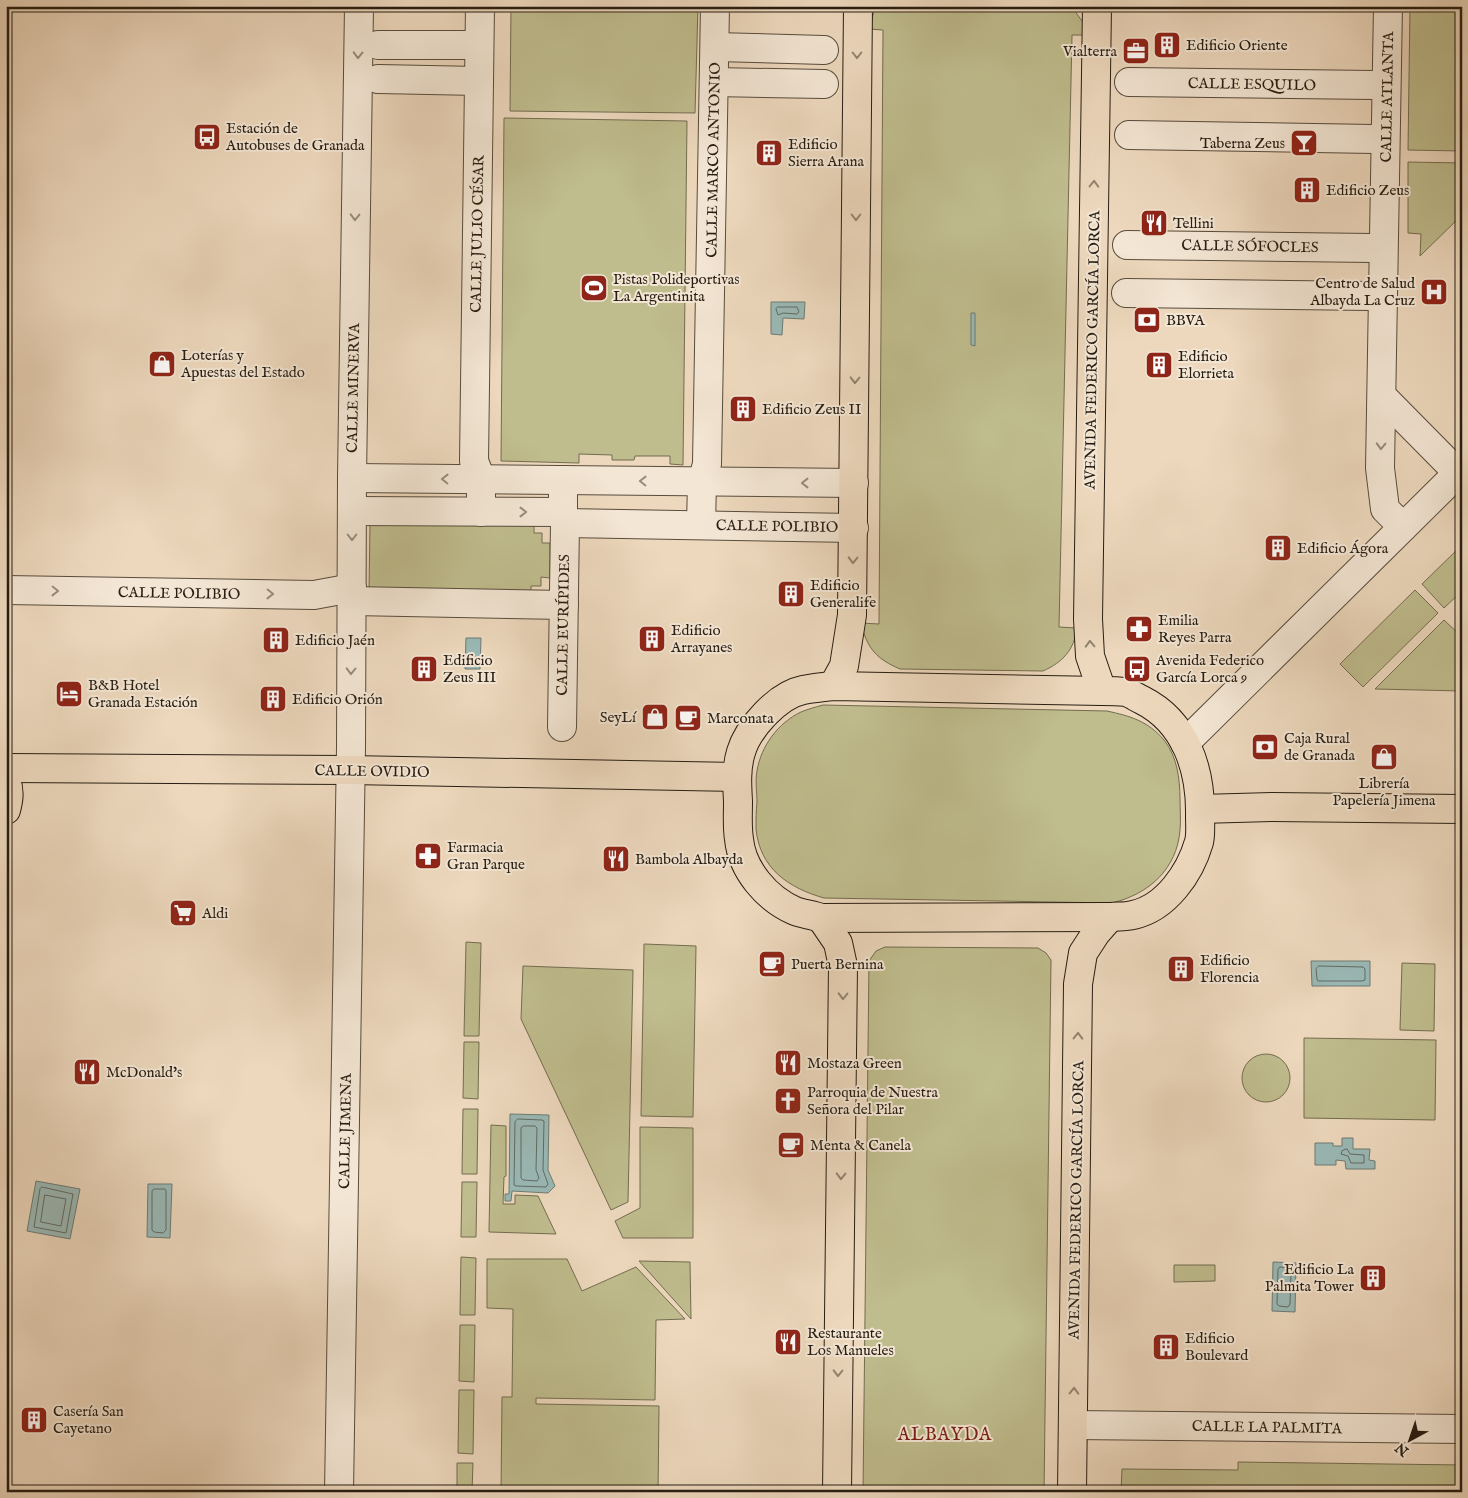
<svg xmlns="http://www.w3.org/2000/svg" width="1468" height="1498" viewBox="0 0 1468 1498" font-family="'IM FELL English',serif">
<rect width="100%" height="100%" fill="#edd8bd"/>
<filter id="stains"><feTurbulence type="fractalNoise" baseFrequency=".004" numOctaves="4"/><feColorMatrix values="0 0 0 0 .2 0 0 0 0 .09 0 0 0 0 .02 0 0 0 .5 -.17"/></filter>
<radialGradient id="worn" r=".72"><stop offset=".6" stop-color="#630" stop-opacity="0"/><stop offset="1" stop-color="#630" stop-opacity=".3"/></radialGradient>
<g fill="#bfbc8d" stroke="#736c50">
<path d="M 511,6 L 698,6 L 695,113 L 510,111 Z"/>
<path d="M 878,6 L 1071,6 L 1085,25 L 1086,35 L 1072,35 L 1059,627 L 1077,628 C 1074,650 1063,662 1043,671 L 900,669 C 877,659 867,649 861,623 L 879,624 L 883,30 L 869,29 L 874,11 Z"/>
<path d="M 1410,6 L 1462,6 L 1462,151 L 1408,150 Z"/>
<path d="M 504,118 L 687,121 L 683,465 L 670,464 L 670,456 L 635,456 L 634,460 L 612,460 L 612,455 L 579,454 L 579,463 L 501,461 Z"/>
<path d="M 1408,162 L 1462,163 L 1462,215 L 1420,256 L 1421,234 L 1408,233 Z"/>
<path d="M 370,523 L 534,524 L 534,533 L 542,533 L 542,543 L 550,543 L 550,578 L 541,577 L 541,586 L 531,586 L 531,596 L 369,594 Z"/>
<path d="M 1462,545 L 1462,591 L 1444,608 L 1422,584 Z"/>
<path d="M 1415,590 L 1438,613 L 1363,687 L 1340,664 Z"/>
<path d="M 1444,620 L 1462,637 L 1462,691 L 1375,689 Z"/>
<path d="M 823,705 L 1107,711 C 1130,716 1148,721 1164,740 C 1177,756 1180,779 1180,799 C 1180,809 1181,820 1180,830 C 1177,869 1149,894 1112,903 L 824,898 C 789,888 760,869 756,829 C 756,820 756,811 757,802 C 757,792 755,781 757,771 C 761,746 778,723 801,712 C 808,709 816,707 823,705 Z"/>
<path d="M 466,942 L 481,943 L 479,1036 L 464,1036 Z"/>
<path d="M 644,944 L 696,946 L 693,1117 L 641,1116 Z"/>
<path d="M 885,947 L 1038,948 L 1046,953 L 1051,960 L 1044,1492 L 863,1492 L 869,961 L 876,951 Z"/>
<path d="M 1402,963 L 1435,964 L 1434,1031 L 1400,1030 Z"/>
<path d="M 523,966 L 633,970 L 628,1202 L 611,1210 L 521,1019 Z"/>
<path d="M 1304,1038 L 1436,1040 L 1435,1120 L 1304,1118 Z"/>
<path d="M 464,1042 L 479,1042 L 478,1099 L 463,1098 Z"/>
<circle cx="1266" cy="1078" r="24"/>
<path d="M 463,1109 L 478,1109 L 477,1174 L 462,1174 Z"/>
<path d="M 491,1125 L 506,1126 L 506,1176 L 504,1177 L 503,1204 L 515,1204 L 515,1195 L 538,1196 L 556,1234 L 489,1232 Z"/>
<path d="M 640,1127 L 693,1128 L 693,1238 L 623,1238 L 615,1221 L 640,1208 Z"/>
<path d="M 462,1182 L 477,1182 L 476,1237 L 461,1237 Z"/>
<path d="M 461,1257 L 476,1258 L 475,1315 L 460,1315 Z"/>
<path d="M 487,1259 L 567,1259 L 582,1291 L 636,1267 L 685,1319 L 656,1320 L 655,1400 L 536,1398 L 536,1404 L 659,1406 L 658,1492 L 501,1492 L 502,1397 L 512,1397 L 513,1309 L 487,1308 Z"/>
<path d="M 639,1261 L 690,1262 L 691,1319 Z"/>
<path d="M 1174,1265 L 1215,1265 L 1215,1281 L 1174,1282 Z"/>
<path d="M 460,1325 L 475,1325 L 474,1382 L 459,1381 Z"/>
<path d="M 459,1390 L 474,1390 L 473,1454 L 458,1453 Z"/>
<path d="M 1238,1462 L 1462,1465 L 1462,1492 L 1121,1492 L 1122,1469 L 1238,1470 Z"/>
<path d="M 457,1463 L 473,1463 L 472,1492 L 457,1492 Z"/>
</g>
<g fill="#9ab9b6" stroke="#6c7b74">
<path d="M 771,302 L 805,302 L 804,319 L 783,318 L 782,335 L 771,334 Z"/>
<path d="M 971,313 L 975,313 L 975,346 L 971,345 Z"/>
<path d="M 466,638 L 481,638 L 480,669 L 465,669 Z"/>
<path d="M 1311,961 L 1370,961 L 1370,986 L 1312,986 Z"/>
<path d="M 510,1114 L 549,1115 L 548,1170 L 555,1186 L 548,1193 L 512,1191 L 511,1201 L 505,1201 L 505,1194 L 509,1194 Z"/>
<path d="M 1342,1138 L 1353,1138 L 1353,1149 L 1370,1149 L 1369,1160 L 1375,1161 L 1375,1169 L 1346,1169 L 1345,1161 L 1336,1160 L 1336,1165 L 1315,1165 L 1315,1143 L 1333,1143 L 1333,1146 L 1342,1146 Z"/>
<path d="M 36,1181 L 80,1189 L 70,1239 L 27,1231 Z"/>
<path d="M 148,1184 L 172,1184 L 170,1238 L 147,1237 Z"/>
<path d="M 1273,1262 L 1296,1263 L 1295,1312 L 1272,1311 Z"/>
</g>
<g fill="none" stroke-linecap="round" stroke-linejoin="round">
<g stroke="#606b64" stroke-width="1">
<path d="M 778,307 L 797,307 L 799,312 L 797,314 L 783,313 L 778,315 L 776,309 Z"/>
<path d="M 1319,966 L 1363,967 L 1365,969 L 1365,980 L 1362,981 L 1318,981 L 1317,979 L 1316,969 Z"/>
<path d="M 518,1119 L 542,1120 L 544,1121 L 543,1170 L 548,1184 L 546,1187 L 516,1186 L 514,1185 L 515,1122 Z"/>
<path d="M 524,1126 L 535,1126 L 537,1128 L 536,1170 L 539,1178 L 537,1181 L 523,1180 L 521,1178 L 521,1128 Z"/>
<path d="M 1347,1149 L 1350,1154 L 1364,1155 L 1364,1163 L 1351,1163 L 1348,1156 L 1341,1154 L 1342,1151 Z"/>
<path d="M 42,1187 L 73,1194 L 66,1233 L 34,1227 L 40,1189 Z"/>
<path d="M 155,1189 L 165,1189 L 166,1191 L 166,1230 L 163,1233 L 154,1232 L 152,1230 L 152,1191 Z"/>
<path d="M 45,1195 L 66,1199 L 61,1226 L 41,1222 Z"/>
<path d="M 1280,1267 L 1289,1268 L 1291,1270 L 1290,1304 L 1288,1307 L 1279,1306 L 1277,1304 L 1278,1270 Z"/>
</g>
<g stroke="#584c3d" stroke-width="30">
<g id="minor">
<path d="M 480,6 L 474,461 L 481,479 L 481,512"/>
<path d="M 1388,6 L 1380,468 L 1385,509 L 1403,527"/>
<path d="M 378,45 L 479,45"/>
<path d="M 715,47 L 824,50"/>
<path d="M 378,79 L 479,81"/>
<path d="M 714,82 L 824,84"/>
<path d="M 1129,82 L 1375,85"/>
<path d="M 1129,135 L 1374,139"/>
<path d="M 1127,245 L 1373,248"/>
<path d="M 1126,293 L 1371,296"/>
<path d="M 1383,397 L 1458,473 L 1462,479"/>
<path d="M 352,478 L 854,483"/>
<path d="M 352,511 L 563,512"/>
<path d="M 565,523 L 854,528"/>
<path d="M 701,525 L 702,482 L 707,464 L 715,6"/>
<path d="M 6,590 L 314,595 L 352,588"/>
<path d="M 352,601 L 564,605"/>
<path d="M 562,727 L 565,523 L 563,512 L 563,480"/>
<path d="M 1185,743 L 1462,469"/>
<path d="M 1073,1425 L 1462,1429"/>
<path d="M 339,1492 L 351,748 L 352,478 L 359,6"/>
</g>
</g>
<g stroke="#271d12" stroke-width="30">
<g id="major">
<path d="M 1097,6 L 1088,619 L 1090,656 L 1102,691"/>
<path d="M 833,686 L 1102,691 C 1109,691 1118,691 1125,692 C 1131,693 1137,698 1142,700 C 1186,722 1201,770 1200,816 C 1200,824 1201,834 1199,842 C 1190,873 1166,908 1133,915 C 1125,917 1117,916 1110,917 L 821,918 C 813,915 803,914 795,911 C 767,899 742,870 739,839 C 737,827 738,814 738,801 C 737,785 736,768 741,752 C 748,728 778,695 803,690 C 813,688 823,687 833,686 Z"/>
<path d="M 833,686 L 844,666 L 852,615 L 858,6"/>
<path d="M 6,768 L 350,770 L 737,777"/>
<path d="M 6,780 C 10,791 9,799 6,810"/>
<path d="M 1200,809 L 1272,807 L 1462,809"/>
<path d="M 821,918 L 838,943 L 843,966 L 837,1492"/>
<path d="M 1072,1492 L 1078,984 L 1083,953 L 1096,933 L 1110,917"/>
</g>
</g>
<use href="#minor" stroke="#f3e6d4" stroke-width="28"/>
<use href="#major" stroke="#edd8bd" stroke-width="28"/>
</g>
<defs><path id="oneway-chevron" d="M-2-3.5L2.5 0L-2 3.5" fill="none" stroke-width="1.6" stroke-linecap="round" stroke-linejoin="round" transform="scale(1.25)"/></defs>
<g stroke="#978c7d">
<use href="#oneway-chevron" transform="translate(358 55) rotate(91)"/>
<use href="#oneway-chevron" transform="translate(355 217) rotate(91)"/>
<use href="#oneway-chevron" transform="translate(1381 446) rotate(92)"/>
<use href="#oneway-chevron" transform="translate(445 479) rotate(-179)"/>
<use href="#oneway-chevron" transform="translate(643 481) rotate(-179)"/>
<use href="#oneway-chevron" transform="translate(805 483) rotate(-180)"/>
<use href="#oneway-chevron" transform="translate(523 512)"/>
<use href="#oneway-chevron" transform="translate(352 537) rotate(90)"/>
<use href="#oneway-chevron" transform="translate(55 591) rotate(1)"/>
<use href="#oneway-chevron" transform="translate(270 594) rotate(1)"/>
<use href="#oneway-chevron" transform="translate(351 671) rotate(91)"/>
</g>
<g stroke="#948470">
<use href="#oneway-chevron" transform="translate(857 55) rotate(90)"/>
<use href="#oneway-chevron" transform="translate(1094 184) rotate(-89)"/>
<use href="#oneway-chevron" transform="translate(856 217) rotate(90)"/>
<use href="#oneway-chevron" transform="translate(855 380) rotate(91)"/>
<use href="#oneway-chevron" transform="translate(853 560) rotate(91)"/>
<use href="#oneway-chevron" transform="translate(1090 644) rotate(-92)"/>
<use href="#oneway-chevron" transform="translate(843 996) rotate(91)"/>
<use href="#oneway-chevron" transform="translate(1078 1036) rotate(-89)"/>
<use href="#oneway-chevron" transform="translate(841 1176) rotate(91)"/>
<use href="#oneway-chevron" transform="translate(838 1373) rotate(91)"/>
<use href="#oneway-chevron" transform="translate(1074 1391) rotate(-89)"/>
</g>
<defs>
<g id="building-square" transform="scale(1.4375)"><rect x="-9" y="-9" width="18" height="18" rx="4" fill="#8f2418" stroke="#f3e6d4"/><path d="M-4-6H4V6H1V3H-1V6H-4ZM-2.5-4.3h1.7v1.8h-1.7ZM.8-4.3h1.7v1.8H.8ZM-2.5-1h1.7V.8h-1.7ZM.8-1h1.7V.8H.8Z" fill="#fff"/></g>
<g id="office-square" transform="scale(1.4375)"><rect x="-9" y="-9" width="18" height="18" rx="4" fill="#8f2418" stroke="#f3e6d4"/><path d="M-6-3h4V-5.5h4V-3h4V5H-6ZM-1-4.5V-3h2v-1.5ZM-6 0V1H6V0Z" fill="#fff"/></g>
<g id="bus-square" transform="scale(1.4375)"><rect x="-9" y="-9" width="18" height="18" rx="4" fill="#8f2418" stroke="#f3e6d4"/><path d="M-5-6H5V4H4V6H2V4H-2V6H-4V4H-5ZM-3.5-4V0h7V-4ZM-3.5 1.2v1.5H-2V1.2ZM2 1.2v1.5H3.5V1.2Z" fill="#fff"/></g>
<g id="bar-square" transform="scale(1.4375)"><rect x="-9" y="-9" width="18" height="18" rx="4" fill="#8f2418" stroke="#f3e6d4"/><path d="M-6-5H6L.8 .8V4.5H3.5V6h-7V4.5H-.8V.8Z" fill="#fff"/></g>
<g id="restaurant-square" transform="scale(1.4375)"><rect x="-9" y="-9" width="18" height="18" rx="4" fill="#8f2418" stroke="#f3e6d4"/><path d="M-5-6h1v4h1v-4h1v4h1v-4h1v5L-1.5 .5V6h-2V.5L-5-1ZM5-6V6H3V1.5H1.5Q1.5-4 5-6Z" fill="#fff"/></g>
<g id="stadium-square" transform="scale(1.4375)"><rect x="-9" y="-9" width="18" height="18" rx="4" fill="#8f2418" stroke="#f3e6d4"/><path d="M0-5a6.5 5 0 1 0 0 10a6.5 5 0 1 0 0-10ZM-3.5-1.8h7v3.6h-7Z" fill="#fff"/></g>
<g id="hospital-square" transform="scale(1.4375)"><rect x="-9" y="-9" width="18" height="18" rx="4" fill="#8f2418" stroke="#f3e6d4"/><path d="M-5-5h3v3.5h4V-5h3V5h-3V1.5h-4V5h-3Z" fill="#fff"/></g>
<g id="bank-square" transform="scale(1.4375)"><rect x="-9" y="-9" width="18" height="18" rx="4" fill="#8f2418" stroke="#f3e6d4"/><path d="M-6-4H6V4H-6ZM0-2.3a2.3 2.3 0 1 0 0 4.6a2.3 2.3 0 1 0 0-4.6Z" fill="#fff"/></g>
<g id="shop-square" transform="scale(1.4375)"><rect x="-9" y="-9" width="18" height="18" rx="4" fill="#8f2418" stroke="#f3e6d4"/><path d="M-5-2.5h2.3a2.7 3.5 0 0 1 5.4 0H5L5.5 6h-11ZM-1.5-2.5h3a1.5 2.3 0 0 0-3 0Z" fill="#fff"/></g>
<g id="pharmacy-square" transform="scale(1.4375)"><rect x="-9" y="-9" width="18" height="18" rx="4" fill="#8f2418" stroke="#f3e6d4"/><path d="M-2-6h4v4h4v4h-4v4h-4v-4h-4v-4h4Z" fill="#fff"/></g>
<g id="hotel-square" transform="scale(1.4375)"><rect x="-9" y="-9" width="18" height="18" rx="4" fill="#8f2418" stroke="#f3e6d4"/><path d="M-6-4.5h1.5V1H6V5H4.5V3h-9V5H-6ZM-4 0a1.8 1.8 0 1 1 3.6 0ZM.5 0V-2.5h3Q6-2.5 6 0Z" fill="#fff"/></g>
<g id="cafe-square" transform="scale(1.4375)"><rect x="-9" y="-9" width="18" height="18" rx="4" fill="#8f2418" stroke="#f3e6d4"/><path d="M-5.5-4.5H6V0H3Q3 3.5 0 3.5H-2.5Q-5.5 3.5-5.5 0ZM3-3.2v2h1.7v-2ZM-6 4.5H4V6H-6Z" fill="#fff"/></g>
<g id="supermarket-square" transform="scale(1.4375)"><rect x="-9" y="-9" width="18" height="18" rx="4" fill="#8f2418" stroke="#f3e6d4"/><path d="M-6-5.5h2.5l.6 2H6L4.5 2H-2.5L-4.4-4H-6ZM-1.5 3.2a1.3 1.3 0 1 0 .1 0ZM3 3.2a1.3 1.3 0 1 0 .1 0Z" fill="#fff"/></g>
<g id="church-square" transform="scale(1.4375)"><rect x="-9" y="-9" width="18" height="18" rx="4" fill="#8f2418" stroke="#f3e6d4"/><path d="M-1.2-6h2.4v3.5h3.3v2.4h-3.3V6h-2.4V-.1h-3.3v-2.4h3.3Z" fill="#fff"/></g>
</defs>
<g fill-rule="evenodd">
<use href="#building-square" x="1167" y="45"/>
<use href="#office-square" x="1136" y="51"/>
<use href="#bus-square" x="207" y="137"/>
<use href="#bar-square" x="1304" y="143"/>
<use href="#building-square" x="769" y="153"/>
<use href="#building-square" x="1307" y="190"/>
<use href="#restaurant-square" x="1154" y="223"/>
<use href="#stadium-square" x="594" y="288"/>
<use href="#hospital-square" x="1434" y="292"/>
<use href="#bank-square" x="1147" y="320"/>
<use href="#shop-square" x="162" y="364"/>
<use href="#building-square" x="1159" y="365"/>
<use href="#building-square" x="743" y="409"/>
<use href="#building-square" x="1278" y="548"/>
<use href="#building-square" x="791" y="594"/>
<use href="#pharmacy-square" x="1139" y="629"/>
<use href="#building-square" x="652" y="639"/>
<use href="#building-square" x="276" y="640"/>
<use href="#building-square" x="424" y="669"/>
<use href="#bus-square" x="1137" y="669"/>
<use href="#hotel-square" x="69" y="694"/>
<use href="#building-square" x="273" y="699"/>
<use href="#shop-square" x="655" y="717"/>
<use href="#cafe-square" x="688" y="718"/>
<use href="#bank-square" x="1265" y="747"/>
<use href="#shop-square" x="1384" y="757"/>
<use href="#pharmacy-square" x="428" y="856"/>
<use href="#restaurant-square" x="616" y="859"/>
<use href="#supermarket-square" x="183" y="913"/>
<use href="#cafe-square" x="772" y="964"/>
<use href="#building-square" x="1181" y="969"/>
<use href="#restaurant-square" x="788" y="1063"/>
<use href="#restaurant-square" x="87" y="1072"/>
<use href="#church-square" x="788" y="1101"/>
<use href="#cafe-square" x="791" y="1145"/>
<use href="#building-square" x="1373" y="1278"/>
<use href="#restaurant-square" x="788" y="1342"/>
<use href="#building-square" x="1166" y="1347"/>
<use href="#building-square" x="34" y="1420"/>
</g>
<g text-anchor="middle" stroke-width="4" stroke-linejoin="round" paint-order="stroke">
<g font-size="15" fill="#271d12" stroke="#f3e6d4" text-anchor="start">
<text x="1186" y="50">Edificio Oriente</text>
<text x="1117" y="56" text-anchor="end">Vialterra</text>
<text x="226" y="133">Estación de<tspan x="226" dy="17">Autobuses de Granada</tspan></text>
<text x="1285" y="148" text-anchor="end">Taberna Zeus</text>
<text x="788" y="149">Edificio<tspan x="788" dy="17">Sierra Arana</tspan></text>
<text x="1326" y="195">Edificio Zeus</text>
<text x="1173" y="228">Tellini</text>
<text x="613" y="284">Pistas Polideportivas<tspan x="613" dy="17">La Argentinita</tspan></text>
<text x="1415" y="288" text-anchor="end">Centro de Salud<tspan x="1415" dy="17">Albayda La Cruz</tspan></text>
<text x="1166" y="325">BBVA</text>
<text x="181" y="360">Loterías y<tspan x="181" dy="17">Apuestas del Estado</tspan></text>
<text x="1178" y="361">Edificio<tspan x="1178" dy="17">Elorrieta</tspan></text>
<text x="762" y="414">Edificio Zeus II</text>
<text x="1297" y="553">Edificio Ágora</text>
<text x="810" y="590">Edificio<tspan x="810" dy="17">Generalife</tspan></text>
<text x="1158" y="625">Emilia<tspan x="1158" dy="17">Reyes Parra</tspan></text>
<text x="671" y="635">Edificio<tspan x="671" dy="17">Arrayanes</tspan></text>
<text x="295" y="645">Edificio Jaén</text>
<text x="443" y="665">Edificio<tspan x="443" dy="17">Zeus III</tspan></text>
<text x="1156" y="665">Avenida Federico<tspan x="1156" dy="17">García Lorca 9</tspan></text>
<text x="88" y="690">B&amp;B Hotel<tspan x="88" dy="17">Granada Estación</tspan></text>
<text x="292" y="704">Edificio Orión</text>
<text x="636" y="722" text-anchor="end">SeyLí</text>
<text x="707" y="723">Marconata</text>
<text x="1284" y="743">Caja Rural<tspan x="1284" dy="17">de Granada</tspan></text>
<text x="1384" y="788" text-anchor="middle">Librería<tspan x="1384" dy="17">Papelería Jimena</tspan></text>
<text x="447" y="852">Farmacia<tspan x="447" dy="17">Gran Parque</tspan></text>
<text x="635" y="864">Bambola Albayda</text>
<text x="202" y="918">Aldi</text>
<text x="1200" y="965">Edificio<tspan x="1200" dy="17">Florencia</tspan></text>
<text x="791" y="969">Puerta Bernina</text>
<text x="807" y="1068">Mostaza Green</text>
<text x="106" y="1077">McDonald's</text>
<text x="807" y="1097">Parroquia de Nuestra<tspan x="807" dy="17">Señora del Pilar</tspan></text>
<text x="810" y="1150">Menta &amp; Canela</text>
<text x="1354" y="1274" text-anchor="end">Edificio La<tspan x="1354" dy="17">Palmita Tower</tspan></text>
<text x="807" y="1338">Restaurante<tspan x="807" dy="17">Los Manueles</tspan></text>
<text x="1185" y="1343">Edificio<tspan x="1185" dy="17">Boulevard</tspan></text>
<text x="53" y="1416">Casería San<tspan x="53" dy="17">Cayetano</tspan></text>
</g>
<g font-size="15" fill="#271d12" stroke="#f3e6d4">
<text transform="translate(1252 84) rotate(1)" y="5">CALLE ESQUILO</text>
<text transform="translate(1387 97) rotate(-89)" y="5">CALLE ATLANTA</text>
<text transform="translate(713 160) rotate(-89)" y="5">CALLE MARCO ANTONIO</text>
<text transform="translate(477 234) rotate(-89)" y="5">CALLE JULIO CÉSAR</text>
<text transform="translate(1250 246) rotate(1)" y="5">CALLE SÓFOCLES</text>
<text transform="translate(1092 350) rotate(-89)" y="5">AVENIDA FEDERICO GARCÍA LORCA</text>
<text transform="translate(353 388) rotate(-89)" y="5">CALLE MINERVA</text>
<text transform="translate(777 526) rotate(1)" y="5">CALLE POLIBIO</text>
<text transform="translate(179 593) rotate(1)" y="5">CALLE POLIBIO</text>
<text transform="translate(563 625) rotate(-89)" y="5">CALLE EURÍPIDES</text>
<text transform="translate(372 771) rotate(1)" y="5">CALLE OVIDIO</text>
<text transform="translate(345 1131) rotate(-89)" y="5">CALLE JIMENA</text>
<text transform="translate(1076 1200) rotate(-89)" y="5">AVENIDA FEDERICO GARCÍA LORCA</text>
<text transform="translate(1267 1427) rotate(1)" y="5">CALLE LA PALMITA</text>
</g>
<g font-size="18" letter-spacing="1" fill="#7a1f14" stroke="#f3e6d4">
<text x="945" y="1440">ALBAYDA</text>
</g>
</g>
<rect width="1468" height="1498" fill="none" stroke="#edd8bd" stroke-width="25"/>
<rect x="8" y="8" width="1453" height="1483" fill="none" stroke="#271d12" stroke-width="2.5"/>
<rect x="12" y="12" width="1443" height="1473" fill="none" stroke="#271d12"/>
<g transform="translate(1410 1440) rotate(220)" stroke="#f3e6d4" stroke-width="4" paint-order="stroke">
<path d="M0-4L9 19L0 12L-9 19Z" fill="#271d12"/>
<text y="-8" font-size="14" font-weight="bold" text-anchor="middle" fill="#271d12">N</text>
</g>
<rect width="100%" height="100%" filter="url(#stains)"/>
<rect width="100%" height="100%" fill="url(#worn)"/>
</svg>
